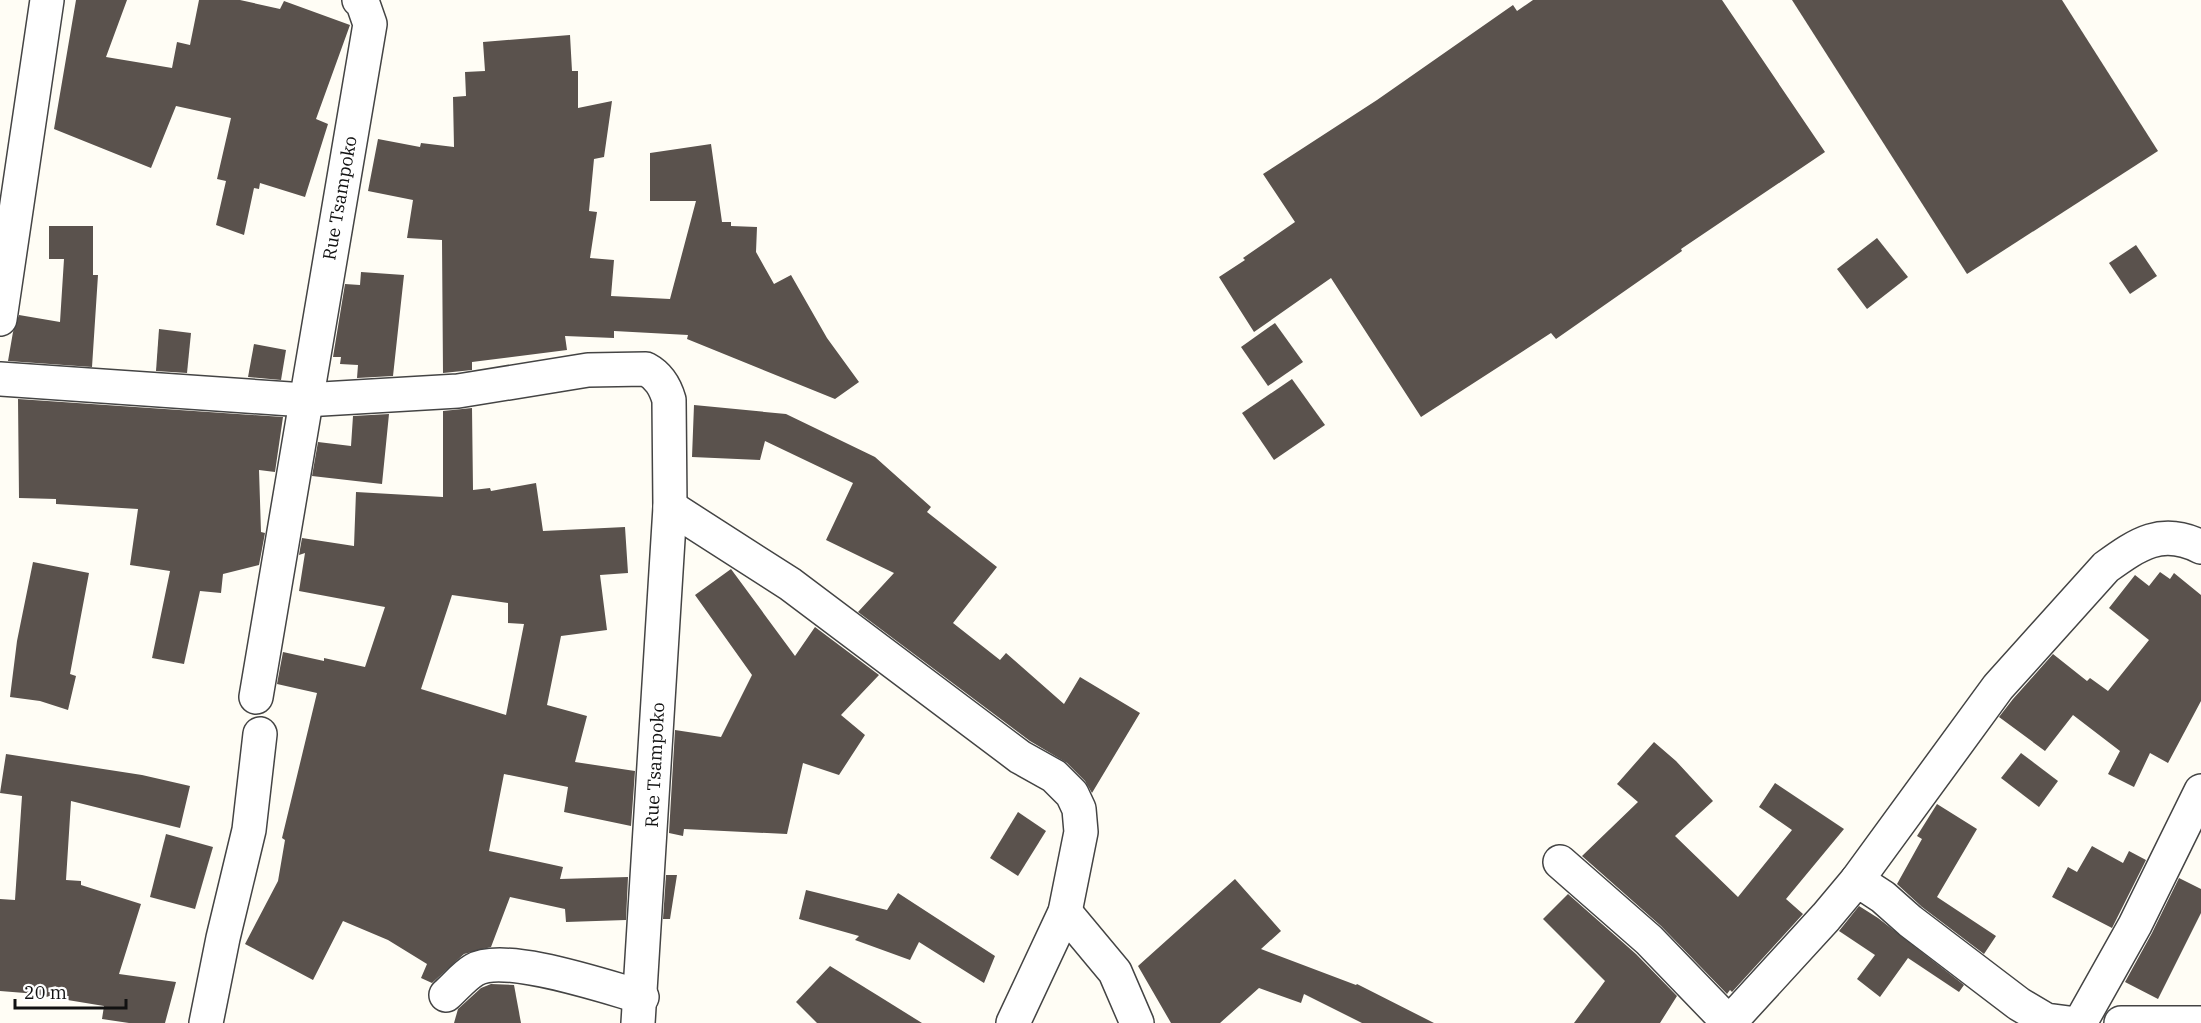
<svg xmlns="http://www.w3.org/2000/svg" width="2201" height="1023" viewBox="0 0 2201 1023" font-family="'IBM Plex Serif',serif">
<rect width="100%" height="100%" fill="#fffdf5"/>
<g fill="#5a524d" fill-rule="evenodd">
<path d="M 76,0 L 127,0 L 106,57 L 172,68 L 177,42 L 190,45 L 199,0 L 240,0 L 280,9 L 284,1 L 350,25 L 316,119 L 328,124 L 305,197 L 260,183 L 259,189 L 254,188 L 244,235 L 216,225 L 226,181 L 217,179 L 231,118 L 176,106 L 151,168 L 54,129 Z"/>
<path d="M 1533,0 L 1722,0 L 1825,152 L 1681,249 L 1682,251 L 1556,339 L 1551,333 L 1421,417 L 1331,278 L 1254,332 L 1219,277 L 1245,260 L 1243,258 L 1295,222 L 1263,174 L 1377,100 L 1513,5 L 1517,11 Z"/>
<path d="M 1792,0 L 2062,0 L 2158,151 L 1967,274 Z"/>
<path d="M 570,35 L 572,71 L 578,71 L 578,108 L 612,101 L 604,157 L 594,159 L 589,211 L 597,212 L 590,258 L 614,260 L 611,296 L 670,299 L 696,201 L 650,201 L 650,153 L 711,144 L 722,222 L 731,222 L 731,226 L 757,227 L 756,252 L 774,284 L 791,275 L 827,338 L 859,382 L 835,399 L 687,339 L 688,335 L 614,331 L 614,338 L 565,336 L 567,350 L 472,362 L 472,370 L 443,373 L 442,240 L 407,238 L 413,200 L 368,191 L 378,139 L 420,147 L 421,143 L 454,147 L 453,97 L 466,96 L 465,72 L 485,71 L 483,42 Z"/>
<path d="M 49,226 L 93,226 L 93,275 L 98,275 L 92,367 L 8,361 L 13,332 L 19,315 L 60,322 L 64,259 L 49,259 Z"/>
<path d="M 1877,238 L 1908,277 L 1867,309 L 1837,269 Z"/>
<path d="M 2136,245 L 2157,276 L 2130,294 L 2109,263 Z"/>
<path d="M 361,272 L 404,275 L 393,376 L 357,378 L 358,365 L 340,364 L 341,357 L 333,357 L 345,284 L 360,285 Z"/>
<path d="M 1275,323 L 1303,362 L 1268,386 L 1241,347 Z"/>
<path d="M 159,329 L 191,333 L 187,373 L 156,371 Z"/>
<path d="M 254,344 L 286,350 L 281,380 L 248,377 Z"/>
<path d="M 1292,379 L 1325,425 L 1274,460 L 1242,413 Z"/>
<path d="M 18,399 L 283,417 L 275,472 L 259,470 L 261,532 L 265,533 L 259,565 L 223,574 L 221,593 L 200,591 L 184,664 L 152,658 L 170,571 L 130,565 L 138,509 L 56,504 L 56,499 L 19,498 Z"/>
<path d="M 694,405 L 786,414 L 875,457 L 931,507 L 927,512 L 997,567 L 953,623 L 1000,660 L 1006,653 L 1064,704 L 1080,677 L 1140,713 L 1092,793 L 1085,781 L 1067,763 L 1030,741 L 858,612 L 894,573 L 826,540 L 853,483 L 765,441 L 760,460 L 692,457 Z"/>
<path d="M 472,408 L 473,490 L 490,488 L 491,491 L 536,483 L 543,531 L 625,527 L 628,573 L 600,575 L 607,630 L 561,636 L 547,705 L 587,716 L 575,762 L 635,771 L 631,826 L 564,812 L 568,787 L 504,774 L 489,851 L 563,867 L 560,879 L 628,877 L 626,920 L 566,922 L 565,909 L 510,897 L 491,947 L 464,954 L 432,983 L 421,978 L 427,964 L 388,940 L 343,921 L 313,980 L 245,944 L 278,881 L 285,840 L 282,838 L 317,693 L 277,684 L 283,652 L 324,661 L 324,658 L 365,667 L 385,607 L 299,591 L 305,553 L 299,555 L 302,538 L 354,546 L 356,492 L 443,497 L 443,411 ZM 452,595 L 508,603 L 508,623 L 524,624 L 506,715 L 421,689 Z"/>
<path d="M 389,414 L 382,484 L 312,476 L 318,442 L 351,446 L 353,416 Z"/>
<path d="M 33,562 L 89,573 L 70,674 L 76,676 L 68,710 L 40,701 L 10,697 L 17,641 Z"/>
<path d="M 731,569 L 795,656 L 815,627 L 879,675 L 841,715 L 865,735 L 839,775 L 803,763 L 787,834 L 684,829 L 683,836 L 669,833 L 675,730 L 721,737 L 752,675 L 695,595 Z"/>
<path d="M 2160,572 L 2170,579 L 2174,573 L 2201,595 L 2201,701 L 2168,763 L 2150,753 L 2134,787 L 2108,774 L 2120,751 L 2073,715 L 2045,751 L 1999,717 L 2013,699 L 2053,654 L 2087,681 L 2090,678 L 2108,691 L 2149,640 L 2109,608 L 2135,575 L 2149,586 Z"/>
<path d="M 1654,742 L 1676,761 L 1713,801 L 1675,836 L 1738,897 L 1792,830 L 1759,807 L 1775,783 L 1844,829 L 1786,899 L 1803,914 L 1732,992 L 1730,990 L 1727,994 L 1661,926 L 1582,856 L 1638,802 L 1617,784 Z"/>
<path d="M 2021,753 L 2058,781 L 2039,807 L 2001,778 Z"/>
<path d="M 6,754 L 142,775 L 190,786 L 180,828 L 71,801 L 66,880 L 81,881 L 81,885 L 141,904 L 119,974 L 176,982 L 165,1023 L 129,1023 L 102,1019 L 104,1006 L 25,993 L 0,991 L 0,899 L 15,900 L 22,796 L 0,793 Z"/>
<path d="M 1937,804 L 1977,829 L 1937,897 L 1996,936 L 1984,954 L 1922,907 L 1897,884 L 1922,839 L 1917,836 Z"/>
<path d="M 1018,812 L 1046,831 L 1018,876 L 990,858 Z"/>
<path d="M 166,834 L 213,847 L 195,909 L 150,897 Z"/>
<path d="M 2092,846 L 2123,863 L 2129,851 L 2146,860 L 2112,928 L 2052,897 L 2068,867 L 2077,872 Z"/>
<path d="M 666,875 L 677,875 L 670,919 L 663,919 Z"/>
<path d="M 2179,878 L 2201,889 L 2201,913 L 2158,999 L 2125,982 L 2152,933 Z"/>
<path d="M 1235,879 L 1281,931 L 1261,949 L 1356,985 L 1357,984 L 1434,1023 L 1362,1023 L 1304,994 L 1301,1003 L 1259,988 L 1220,1023 L 1171,1023 L 1138,966 Z"/>
<path d="M 806,890 L 887,910 L 898,893 L 995,956 L 984,983 L 919,942 L 910,960 L 855,940 L 859,936 L 799,919 Z"/>
<path d="M 1568,894 L 1636,954 L 1677,996 L 1660,1023 L 1574,1023 L 1605,981 L 1543,919 Z"/>
<path d="M 1859,906 L 1878,918 L 1964,985 L 1959,992 L 1908,958 L 1880,997 L 1857,979 L 1875,955 L 1839,931 Z"/>
<path d="M 830,966 L 877,995 L 922,1023 L 817,1023 L 796,1002 Z"/>
<path d="M 491,984 L 514,985 L 521,1023 L 454,1023 L 458,1009 L 481,988 Z"/>
</g>
<g fill="none" stroke-linecap="round" stroke-linejoin="round">
<g stroke="#444" stroke-width="36">
<g id="street">
<path d="M 0,319 L 47,0"/>
<path d="M 0,379 L 305,400 L 458,391 L 588,370 L 646,369 C 659,376 665,386 669,400 L 670,507 L 638,1023"/>
<path d="M 670,507 L 790,584 L 1020,757 L 1054,776 L 1072,794 L 1079,809 L 1081,832 L 1065,912 L 1013,1023"/>
<path d="M 256,697 L 370,24 L 362,1 L 359,0"/>
<path d="M 1560,862 L 1649,940 L 1729,1023 L 1826,917 L 1857,880 L 1883,897 L 1910,921 L 2019,1004 L 2046,1020 L 2069,1023"/>
<path d="M 1857,880 L 1998,687 L 2106,567 C 2138,544 2162,527 2201,547"/>
<path d="M 1065,912 L 1115,972 L 1137,1023"/>
<path d="M 446,995 C 455,987 464,976 474,970 C 504,952 606,987 642,997"/>
<path d="M 206,1023 L 223,938 L 249,830 L 260,734"/>
<path d="M 2080,1023 L 2135,925 L 2201,791"/>
<path d="M 2121,1023 L 2201,1023"/>
</g>
</g>
<use href="#street" stroke="#fff" stroke-width="33"/>
</g>
<g text-anchor="middle" stroke-width="6" stroke-linejoin="round" paint-order="stroke">
<g font-size="18" fill="#111" stroke="#fff">
<text transform="translate(340 198) rotate(-80)" y="6">Rue Tsampoko</text>
<text transform="translate(655 765) rotate(-87)" y="6">Rue Tsampoko</text>
</g>
</g>
<path d="M15 999v9h111v-9" fill="none" stroke="#111111" stroke-width="3"/>
<text x="24" y="999" font-size="18" fill="#111111" stroke="#ffffff" stroke-width="4.5" paint-order="stroke">20 m</text>
</svg>
